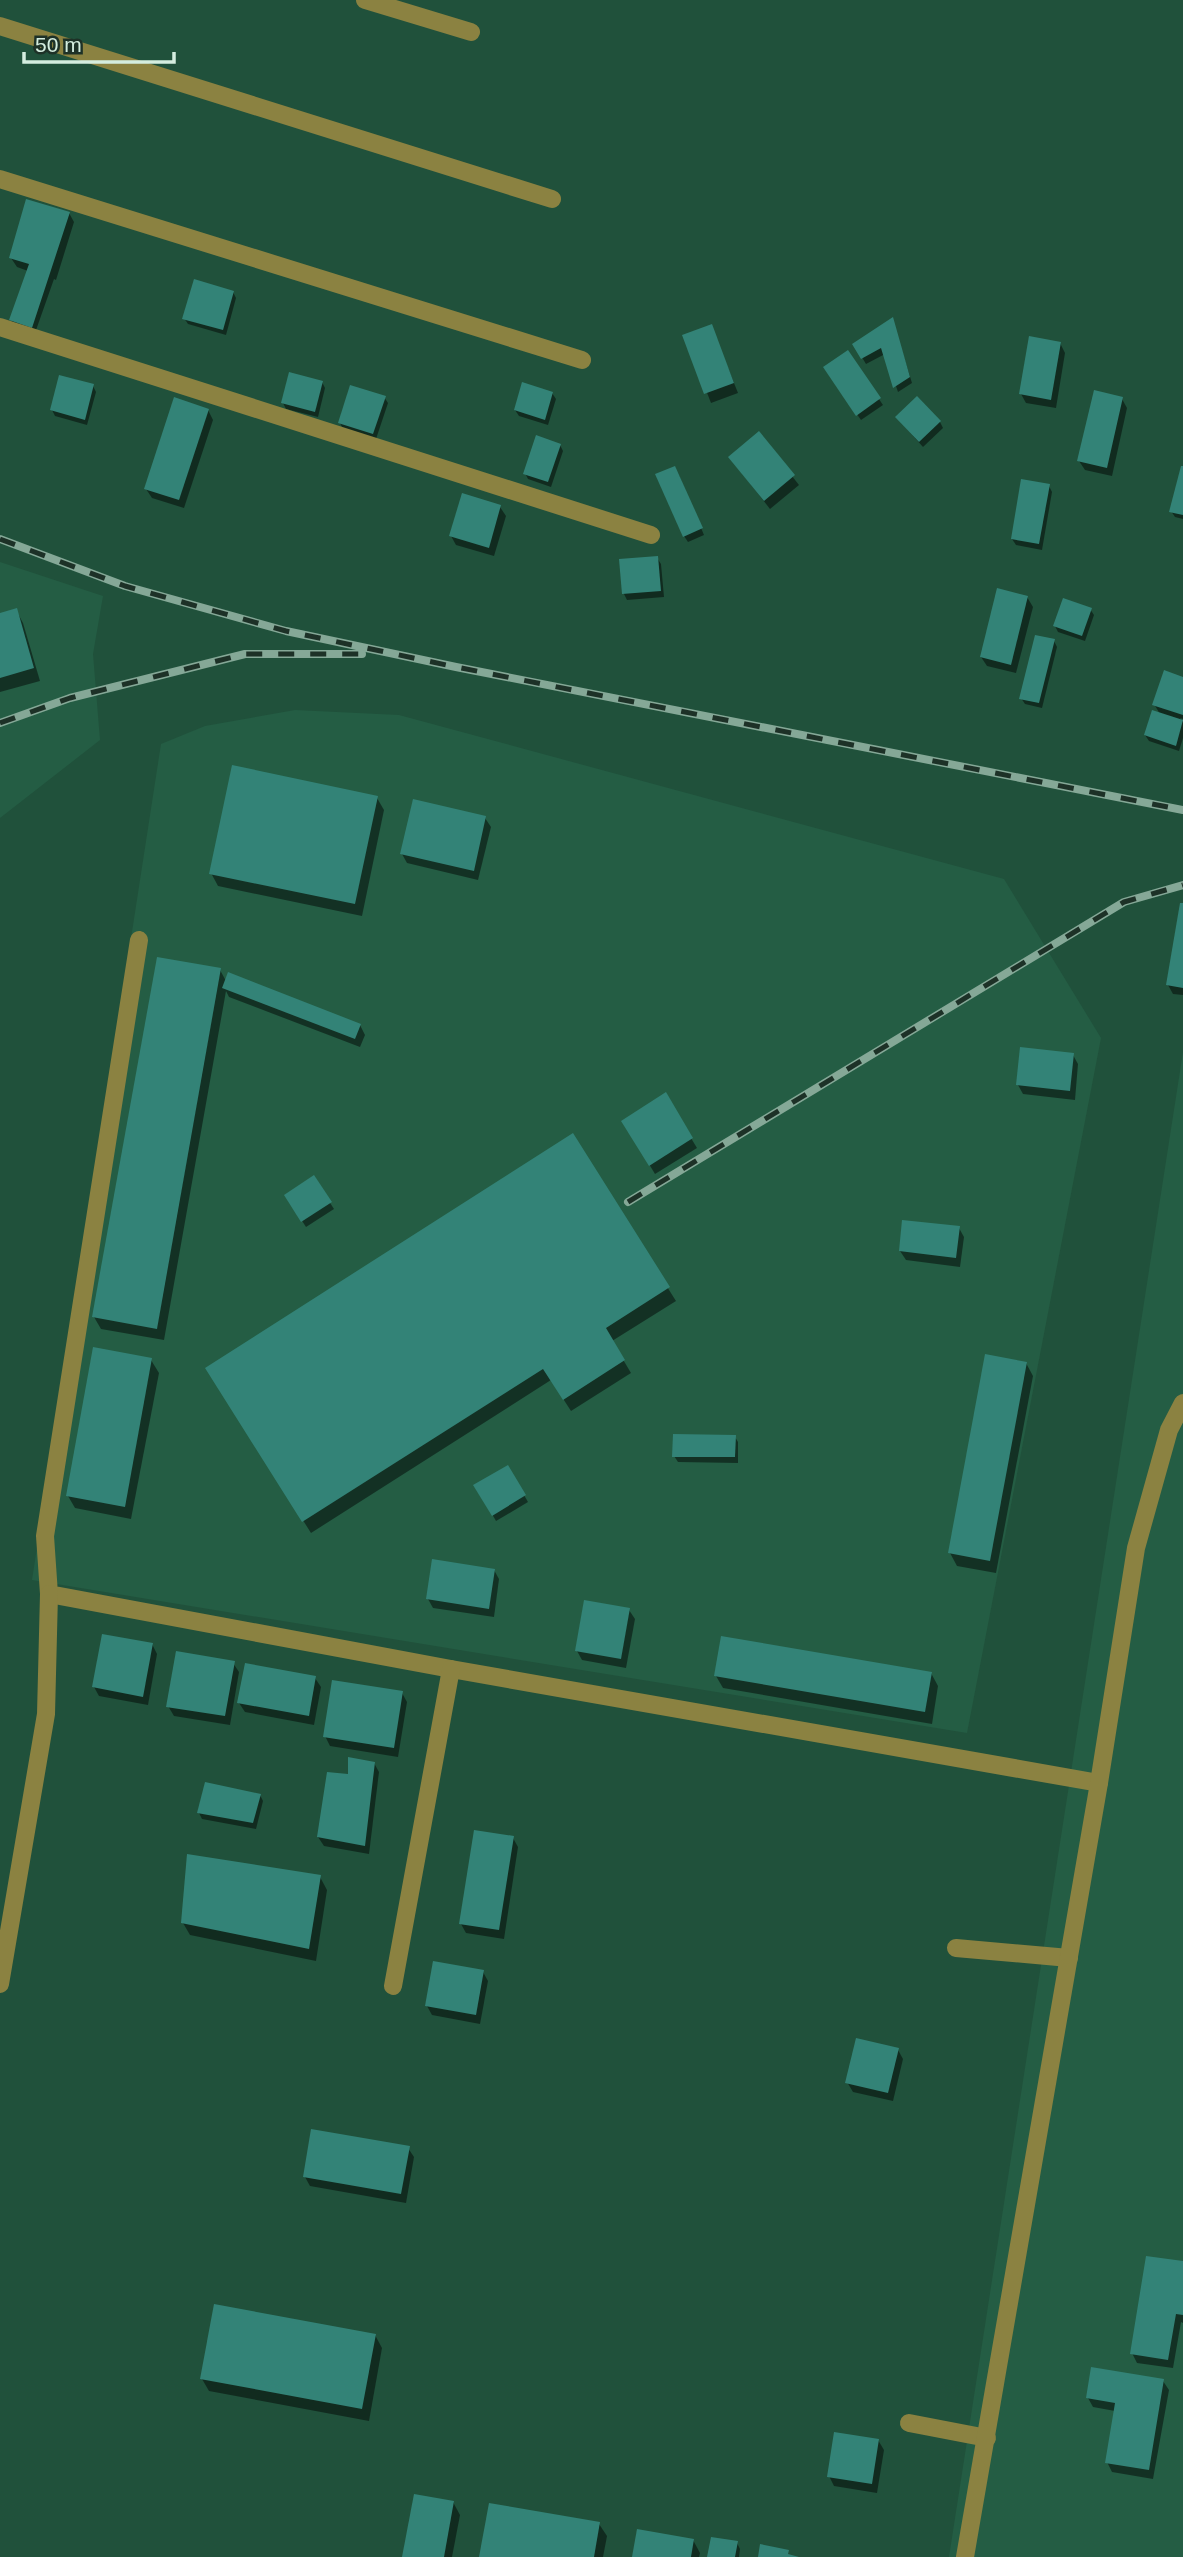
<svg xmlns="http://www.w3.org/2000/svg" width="1183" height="2557" viewBox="0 0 1183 2557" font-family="Helvetica,sans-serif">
<rect width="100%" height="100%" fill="#20513b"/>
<g fill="#245d44">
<path d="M 0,562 L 103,596 L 93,654 L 100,740 L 0,818 Z"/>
<path d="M 295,710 L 399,715 L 1004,879 L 1101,1038 L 967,1733 L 32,1580 L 161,744 L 205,726 Z"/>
<path d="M 1183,1052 L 1183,2557 L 949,2557 Z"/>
</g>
<g fill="#0007">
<path d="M 69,213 L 74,222 L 56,280 L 54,279 L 35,333 L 14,326 L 11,320 L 28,271 L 17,267 L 11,258 Z"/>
<path d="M 233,292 L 236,298 L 226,335 L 188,324 L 184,318 Z"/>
<path d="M 892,319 L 912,383 L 898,392 L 885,354 L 866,364 L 854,344 Z"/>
<path d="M 711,326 L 738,393 L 711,403 L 685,336 Z"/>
<path d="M 1060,343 L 1065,353 L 1056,408 L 1026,403 L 1021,394 Z"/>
<path d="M 847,352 L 883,405 L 861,420 L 828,373 Z"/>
<path d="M 322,382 L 325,388 L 318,417 L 286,409 L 283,403 Z"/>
<path d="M 93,386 L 96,392 L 87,425 L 55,416 L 52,410 Z"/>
<path d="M 552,393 L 556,399 L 548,425 L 519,416 L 515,410 Z"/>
<path d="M 384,397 L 388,403 L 376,439 L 343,429 L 340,423 Z"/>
<path d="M 1122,399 L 1127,408 L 1112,476 L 1085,470 L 1079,461 Z"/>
<path d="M 208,410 L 213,420 L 184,508 L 152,498 L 146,489 Z"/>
<path d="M 897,418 L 940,422 L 943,428 L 923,447 Z"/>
<path d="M 759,434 L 799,485 L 770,509 L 730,458 Z"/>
<path d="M 560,445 L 563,451 L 551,487 L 528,479 L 525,473 Z"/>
<path d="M 1183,468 L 1183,519 L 1175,517 L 1171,511 Z"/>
<path d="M 678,473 L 704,535 L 688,542 L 684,536 Z"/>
<path d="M 1049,486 L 1052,492 L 1042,550 L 1016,545 L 1012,539 Z"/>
<path d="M 500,507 L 506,516 L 494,556 L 456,545 L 451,536 Z"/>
<path d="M 657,558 L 661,564 L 664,597 L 627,600 L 624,594 L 621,561 Z"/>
<path d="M 1027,597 L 1033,607 L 1016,673 L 987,666 L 981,657 Z"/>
<path d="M 1090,609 L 1094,615 L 1085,641 L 1058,632 L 1055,626 Z"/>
<path d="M 16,610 L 23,623 L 40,681 L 0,692 L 0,615 Z"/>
<path d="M 1054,641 L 1057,647 L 1042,708 L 1025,704 L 1021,698 Z"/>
<path d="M 1183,679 L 1183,719 L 1180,718 L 1183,722 L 1183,738 L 1179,751 L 1149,741 L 1145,735 L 1160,714 L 1154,704 Z"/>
<path d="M 377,798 L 384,810 L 362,916 L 218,886 L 211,873 Z"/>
<path d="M 485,818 L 491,827 L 478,880 L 407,863 L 402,854 Z"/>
<path d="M 1183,905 L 1183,995 L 1173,994 L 1168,985 Z"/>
<path d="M 220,970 L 226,981 L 360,1025 L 365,1035 L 360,1047 L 229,997 L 226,991 L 164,1340 L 101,1329 L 94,1317 Z"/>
<path d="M 1073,1055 L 1078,1064 L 1075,1100 L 1023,1094 L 1018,1085 Z"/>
<path d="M 665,1095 L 697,1148 L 655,1174 L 623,1121 Z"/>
<path d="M 572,1136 L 676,1301 L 612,1341 L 631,1373 L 571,1411 L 551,1380 L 311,1533 L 215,1381 Z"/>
<path d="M 314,1178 L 334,1209 L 306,1227 L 286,1196 Z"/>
<path d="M 959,1228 L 964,1237 L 960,1267 L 906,1260 L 900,1251 Z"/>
<path d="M 151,1360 L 159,1373 L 131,1519 L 75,1508 L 68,1496 Z"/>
<path d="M 1026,1363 L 1033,1376 L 996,1573 L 957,1566 L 950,1553 Z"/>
<path d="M 735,1437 L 738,1442 L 738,1463 L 678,1462 L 674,1456 Z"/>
<path d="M 508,1467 L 528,1502 L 496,1521 L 476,1486 Z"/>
<path d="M 494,1570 L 499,1579 L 494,1617 L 433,1608 L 428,1599 Z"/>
<path d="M 629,1610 L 635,1619 L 626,1668 L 582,1660 L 577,1651 Z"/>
<path d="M 152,1644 L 157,1654 L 148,1705 L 99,1696 L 94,1687 Z"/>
<path d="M 233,1663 L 239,1672 L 230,1725 L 174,1716 L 168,1706 Z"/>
<path d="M 931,1673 L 938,1686 L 932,1724 L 723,1688 L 716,1676 Z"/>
<path d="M 315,1678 L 321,1687 L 314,1725 L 245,1712 L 239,1703 Z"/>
<path d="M 402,1693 L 407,1702 L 398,1757 L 330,1746 L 325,1736 Z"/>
<path d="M 374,1763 L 379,1772 L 369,1854 L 324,1846 L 318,1837 Z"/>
<path d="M 260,1795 L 263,1801 L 256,1829 L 202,1819 L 199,1813 Z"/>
<path d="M 513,1838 L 518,1847 L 504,1939 L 466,1933 L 461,1924 Z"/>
<path d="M 320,1877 L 327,1890 L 316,1961 L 190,1935 L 183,1923 Z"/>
<path d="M 483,1972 L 488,1981 L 480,2024 L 432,2015 L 427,2006 Z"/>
<path d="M 898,2050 L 903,2059 L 893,2101 L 853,2092 L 847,2082 Z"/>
<path d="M 408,2148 L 414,2157 L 406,2203 L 310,2186 L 305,2177 Z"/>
<path d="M 1183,2263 L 1183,2323 L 1181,2322 L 1173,2368 L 1137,2363 L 1132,2353 Z"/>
<path d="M 375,2335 L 382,2348 L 369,2421 L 209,2391 L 202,2379 Z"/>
<path d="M 1163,2381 L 1169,2390 L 1153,2479 L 1112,2472 L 1107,2462 L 1115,2411 L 1093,2407 L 1088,2398 Z"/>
<path d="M 878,2440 L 884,2450 L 877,2493 L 834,2486 L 829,2476 Z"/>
<path d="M 453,2502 L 460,2515 L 452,2557 L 404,2557 Z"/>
<path d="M 599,2524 L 607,2536 L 603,2557 L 481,2557 Z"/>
<path d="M 693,2540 L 700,2553 L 699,2557 L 634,2557 Z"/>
<path d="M 737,2543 L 740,2549 L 739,2557 L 709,2557 Z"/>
</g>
<g fill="#338377">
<path d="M 26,199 L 70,212 L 32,328 L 9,320 L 29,264 L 9,258 Z"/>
<path d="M 194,279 L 234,291 L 223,330 L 182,319 Z"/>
<path d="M 893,317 L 910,377 L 893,388 L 881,348 L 861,359 L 852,344 Z"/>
<path d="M 712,324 L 734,383 L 704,394 L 682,335 Z"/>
<path d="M 1029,336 L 1061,342 L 1051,400 L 1019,394 Z"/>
<path d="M 848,350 L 881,398 L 856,416 L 823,367 Z"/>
<path d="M 289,372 L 323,381 L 315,412 L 281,403 Z"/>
<path d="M 59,375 L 94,384 L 85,420 L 50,410 Z"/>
<path d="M 522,382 L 553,392 L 545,420 L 514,410 Z"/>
<path d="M 350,385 L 386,396 L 373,434 L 338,423 Z"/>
<path d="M 1094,390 L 1123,397 L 1107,468 L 1077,461 Z"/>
<path d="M 917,396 L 941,421 L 919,442 L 895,417 Z"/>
<path d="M 174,397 L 209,409 L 179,500 L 144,489 Z"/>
<path d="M 759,431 L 795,475 L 764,501 L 728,457 Z"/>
<path d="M 536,435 L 561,444 L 548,482 L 523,474 Z"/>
<path d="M 675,466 L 703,528 L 683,537 L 655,474 Z"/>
<path d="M 1181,466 L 1183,466 L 1183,515 L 1169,512 Z"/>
<path d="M 1021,479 L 1050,484 L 1039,544 L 1011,539 Z"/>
<path d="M 462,493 L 501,505 L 489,548 L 449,536 Z"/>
<path d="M 658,556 L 661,591 L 622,594 L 619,559 Z"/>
<path d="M 997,588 L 1028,596 L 1011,665 L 980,657 Z"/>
<path d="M 1063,598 L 1092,608 L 1082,636 L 1053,626 Z"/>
<path d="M 17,608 L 34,668 L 0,678 L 0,613 Z"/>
<path d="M 1035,635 L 1055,639 L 1039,703 L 1019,699 Z"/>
<path d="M 1164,670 L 1183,677 L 1183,715 L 1152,705 Z"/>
<path d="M 1152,710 L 1183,720 L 1176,746 L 1144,735 Z"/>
<path d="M 232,765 L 378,796 L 355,904 L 209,874 Z"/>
<path d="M 413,799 L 486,816 L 474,871 L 400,854 Z"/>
<path d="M 1180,903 L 1183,903 L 1183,988 L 1166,985 Z"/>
<path d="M 157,957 L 221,968 L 157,1329 L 92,1317 Z"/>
<path d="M 228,972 L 361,1024 L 355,1039 L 222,988 Z"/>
<path d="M 1020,1047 L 1074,1053 L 1070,1091 L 1016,1085 Z"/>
<path d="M 666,1092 L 693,1138 L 649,1166 L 621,1121 Z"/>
<path d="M 573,1133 L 670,1287 L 606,1328 L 625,1360 L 563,1400 L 543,1369 L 302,1522 L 205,1368 Z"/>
<path d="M 314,1175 L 332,1202 L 301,1222 L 284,1195 Z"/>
<path d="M 902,1220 L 960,1226 L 956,1258 L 899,1251 Z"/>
<path d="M 93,1347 L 152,1358 L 125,1507 L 66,1496 Z"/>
<path d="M 985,1354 L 1027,1362 L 990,1561 L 948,1553 Z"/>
<path d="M 673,1434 L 736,1435 L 735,1457 L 672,1457 Z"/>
<path d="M 508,1465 L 526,1495 L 492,1516 L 473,1485 Z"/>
<path d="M 432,1559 L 495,1569 L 489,1609 L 426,1599 Z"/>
<path d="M 584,1600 L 630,1608 L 621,1659 L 575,1651 Z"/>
<path d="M 102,1634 L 153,1643 L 143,1697 L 92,1687 Z"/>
<path d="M 721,1636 L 932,1672 L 925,1712 L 714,1676 Z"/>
<path d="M 176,1651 L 235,1661 L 225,1716 L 166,1707 Z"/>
<path d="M 245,1663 L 316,1676 L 309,1716 L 237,1703 Z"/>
<path d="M 332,1680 L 403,1691 L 394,1748 L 323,1737 Z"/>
<path d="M 348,1757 L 375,1762 L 365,1846 L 317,1837 L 327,1772 L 348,1774 Z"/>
<path d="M 205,1782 L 261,1794 L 253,1823 L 197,1813 Z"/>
<path d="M 474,1830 L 514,1836 L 499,1930 L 459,1924 Z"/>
<path d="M 187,1854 L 321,1875 L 309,1949 L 181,1923 Z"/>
<path d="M 433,1961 L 484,1970 L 476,2015 L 425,2006 Z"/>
<path d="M 856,2038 L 899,2048 L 888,2093 L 845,2083 Z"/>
<path d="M 311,2129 L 410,2146 L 401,2194 L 303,2177 Z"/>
<path d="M 1146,2256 L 1183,2261 L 1183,2315 L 1176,2314 L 1168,2360 L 1130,2354 Z"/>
<path d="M 214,2304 L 376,2334 L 362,2409 L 200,2379 Z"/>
<path d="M 1091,2367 L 1164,2379 L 1149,2470 L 1105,2463 L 1115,2403 L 1086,2398 Z"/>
<path d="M 834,2432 L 879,2439 L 872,2484 L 827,2477 Z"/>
<path d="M 414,2494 L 454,2501 L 444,2557 L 402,2557 Z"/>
<path d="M 489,2503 L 600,2522 L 594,2557 L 479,2557 Z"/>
<path d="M 637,2529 L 694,2539 L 691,2557 L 632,2557 Z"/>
<path d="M 711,2537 L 738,2541 L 735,2557 L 707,2557 Z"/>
<path d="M 760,2544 L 789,2550 L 788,2554 L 799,2557 L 758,2557 Z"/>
</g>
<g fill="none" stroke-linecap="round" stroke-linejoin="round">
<g stroke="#8b8241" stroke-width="18">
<path d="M 365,0 L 471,32"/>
<path d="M 0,26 L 552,199"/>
<path d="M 0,179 L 582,360"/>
<path d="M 0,327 L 651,535"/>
<path d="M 139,940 L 45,1536 L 49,1594 L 451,1669 L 1099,1783"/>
<path d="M 956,1948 L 1069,1958"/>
<path d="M 0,1984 L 46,1714 L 49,1594"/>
<path d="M 393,1986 L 451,1669"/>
<path d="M 909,2423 L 987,2438"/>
<path d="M 965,2557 L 1099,1783 L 1136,1548 L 1169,1430 L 1183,1403"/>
</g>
<g stroke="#85a897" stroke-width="8">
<g id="rail">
<path d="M 0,539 L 125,586 L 286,631 L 456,667 L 1183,810"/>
<path d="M 0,723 L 70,698 L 245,654 L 362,654"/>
<path d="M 628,1202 L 1124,902 L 1183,885"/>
</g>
</g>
<use href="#rail" stroke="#1d3127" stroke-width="5" stroke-dasharray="16" stroke-linecap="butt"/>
</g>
<path d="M24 52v10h150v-10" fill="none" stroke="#d4eddf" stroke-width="3.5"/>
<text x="35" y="52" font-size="21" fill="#d4eddf" stroke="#1d3127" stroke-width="5" paint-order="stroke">50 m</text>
</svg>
